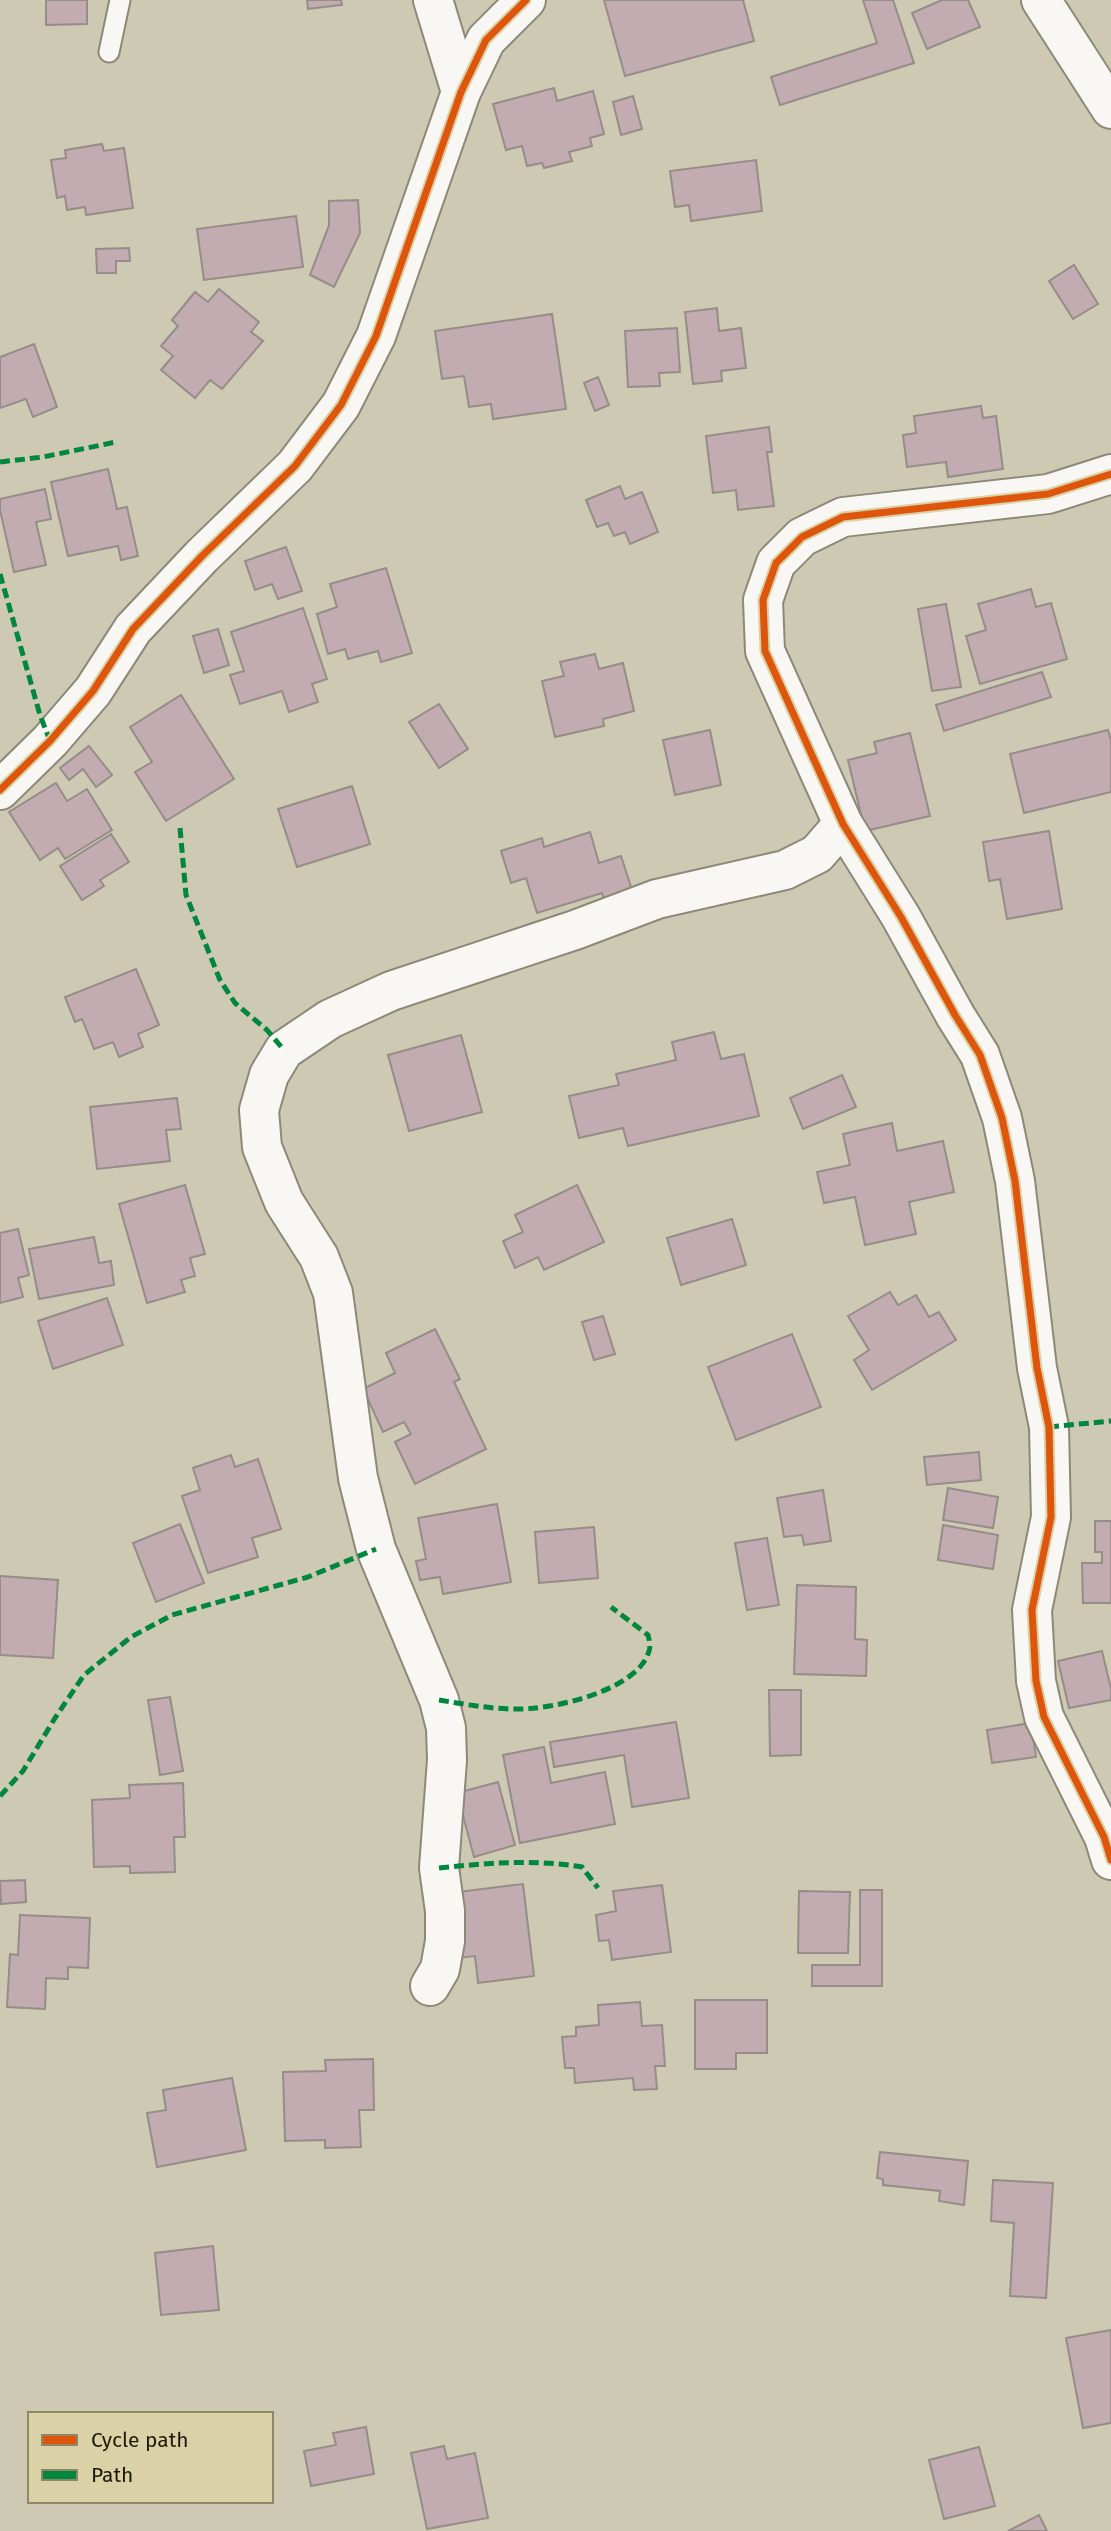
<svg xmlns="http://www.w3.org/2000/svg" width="1111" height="2531" viewBox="0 0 1111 2531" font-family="'Fira Sans',sans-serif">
<rect width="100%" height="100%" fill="#cec9b3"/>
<g fill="#c2abb1" stroke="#958d88" stroke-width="2">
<path d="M 46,0 L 87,0 L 87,24 L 46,25 Z"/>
<path d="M 307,0 L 341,0 L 342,5 L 308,9 Z"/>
<path d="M 604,0 L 743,0 L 754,41 L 625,76 Z"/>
<path d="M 863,0 L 893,0 L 914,63 L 780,105 L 771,77 L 877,43 Z"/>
<path d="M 942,0 L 968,0 L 980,27 L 927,49 L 912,13 Z"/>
<path d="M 554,88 L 557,101 L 593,91 L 604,134 L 590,138 L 592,146 L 569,152 L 572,161 L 544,168 L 542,163 L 527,166 L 522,146 L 506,150 L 493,104 Z"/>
<path d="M 633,96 L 642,129 L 621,135 L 613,102 Z"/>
<path d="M 102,144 L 104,151 L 124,148 L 133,208 L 86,215 L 85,207 L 67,210 L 65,196 L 57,198 L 51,160 L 66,158 L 65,150 Z"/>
<path d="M 756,160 L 762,211 L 691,221 L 689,205 L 675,207 L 670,171 Z"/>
<path d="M 358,200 L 360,233 L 334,287 L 310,275 L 329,225 L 329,201 Z"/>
<path d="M 296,216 L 303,267 L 204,280 L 197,229 Z"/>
<path d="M 129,248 L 130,261 L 116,261 L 116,273 L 97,273 L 96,249 Z"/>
<path d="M 1074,265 L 1098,304 L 1073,319 L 1049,281 Z"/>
<path d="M 219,289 L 259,322 L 251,332 L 263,341 L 222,389 L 210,380 L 195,398 L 161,370 L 173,356 L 161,346 L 178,326 L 172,320 L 195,292 L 208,302 Z"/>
<path d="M 717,308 L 719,331 L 741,328 L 746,368 L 721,371 L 722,381 L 693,384 L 685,312 Z"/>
<path d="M 552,314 L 566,409 L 493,419 L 491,404 L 469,407 L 464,376 L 442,379 L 435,331 Z"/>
<path d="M 677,328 L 680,372 L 659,373 L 660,386 L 628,387 L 625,331 Z"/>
<path d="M 34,344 L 57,407 L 33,417 L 26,399 L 0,408 L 0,357 Z"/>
<path d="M 598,377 L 609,405 L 595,411 L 584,383 Z"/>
<path d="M 981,406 L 983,418 L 996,416 L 1003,469 L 948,477 L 946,462 L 907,467 L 903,435 L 916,433 L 914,416 Z"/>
<path d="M 769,427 L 772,452 L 767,452 L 774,506 L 738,510 L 736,490 L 713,493 L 706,436 Z"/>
<path d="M 108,469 L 117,509 L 127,507 L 138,556 L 121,560 L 118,546 L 68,556 L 51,482 Z"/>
<path d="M 620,486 L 625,499 L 642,492 L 658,532 L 630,544 L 625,532 L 614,536 L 608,523 L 597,527 L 586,500 Z"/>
<path d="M 45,489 L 51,519 L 36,522 L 46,565 L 14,572 L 0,510 L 0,499 Z"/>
<path d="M 286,547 L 302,591 L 278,599 L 272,584 L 255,590 L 245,561 Z"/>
<path d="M 386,568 L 412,653 L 381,662 L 378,651 L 348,659 L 345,649 L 328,654 L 317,614 L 337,607 L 330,584 Z"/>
<path d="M 1031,589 L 1036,607 L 1051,603 L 1067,659 L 980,684 L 966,636 L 986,630 L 978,604 Z"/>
<path d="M 946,604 L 961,687 L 932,691 L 918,609 Z"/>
<path d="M 303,608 L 327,679 L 312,684 L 318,702 L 289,712 L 282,691 L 240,704 L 230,675 L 244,671 L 231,632 Z"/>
<path d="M 218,629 L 229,665 L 204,673 L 193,636 Z"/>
<path d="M 595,654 L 599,669 L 623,663 L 634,711 L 603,719 L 604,726 L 555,737 L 542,681 L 564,676 L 560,662 Z"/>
<path d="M 1042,672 L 1051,697 L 944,731 L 936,705 Z"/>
<path d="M 181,695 L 234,779 L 166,821 L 135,772 L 152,762 L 130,727 Z"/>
<path d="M 439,704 L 468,749 L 439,768 L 409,722 Z"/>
<path d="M 710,730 L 721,785 L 675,795 L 663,740 Z"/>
<path d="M 1108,730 L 1111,740 L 1111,792 L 1024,813 L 1010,754 Z"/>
<path d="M 910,733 L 930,816 L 865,831 L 848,760 L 877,753 L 874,742 Z"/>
<path d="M 89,746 L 112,775 L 96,787 L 83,769 L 69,780 L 60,768 Z"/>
<path d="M 56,783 L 67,801 L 87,789 L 112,830 L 65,859 L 58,848 L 40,860 L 9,812 Z"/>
<path d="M 352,786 L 370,844 L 297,867 L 278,809 Z"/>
<path d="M 1049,831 L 1062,909 L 1007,919 L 1000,879 L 989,881 L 983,842 Z"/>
<path d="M 590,832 L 599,863 L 621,856 L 635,899 L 606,908 L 602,893 L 537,913 L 526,878 L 511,883 L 501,851 L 542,838 L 544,847 Z"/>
<path d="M 111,834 L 129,862 L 100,880 L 104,886 L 82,900 L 60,866 Z"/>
<path d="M 136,969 L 159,1025 L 138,1034 L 143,1047 L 119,1057 L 113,1042 L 94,1049 L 82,1019 L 75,1022 L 65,997 Z"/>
<path d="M 714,1032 L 721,1059 L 744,1054 L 759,1116 L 628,1146 L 623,1128 L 579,1138 L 569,1096 L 619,1085 L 616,1074 L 676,1060 L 672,1042 Z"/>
<path d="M 461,1035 L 482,1112 L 409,1131 L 388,1055 Z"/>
<path d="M 842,1075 L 856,1107 L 803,1129 L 790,1098 Z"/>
<path d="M 177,1098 L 181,1129 L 166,1130 L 170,1161 L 97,1169 L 90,1107 Z"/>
<path d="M 892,1123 L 897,1151 L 943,1141 L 954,1192 L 909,1202 L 916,1234 L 865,1245 L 855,1197 L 824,1203 L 817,1172 L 850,1165 L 843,1134 Z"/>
<path d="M 185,1185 L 205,1254 L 190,1258 L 195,1276 L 181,1280 L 185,1292 L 147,1303 L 119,1204 Z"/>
<path d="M 577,1185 L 604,1242 L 544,1270 L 538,1257 L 515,1268 L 503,1241 L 523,1232 L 515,1215 Z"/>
<path d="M 732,1219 L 746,1265 L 681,1285 L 667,1238 Z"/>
<path d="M 18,1229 L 29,1275 L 18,1278 L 23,1297 L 0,1303 L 0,1233 Z"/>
<path d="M 94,1237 L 99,1263 L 111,1261 L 114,1285 L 39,1299 L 29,1249 Z"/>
<path d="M 890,1292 L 898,1305 L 916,1295 L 929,1317 L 939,1312 L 956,1340 L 872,1390 L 854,1360 L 869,1350 L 848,1316 Z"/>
<path d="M 107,1298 L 123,1345 L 53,1369 L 38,1321 Z"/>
<path d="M 603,1316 L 615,1354 L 594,1360 L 582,1322 Z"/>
<path d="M 435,1329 L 460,1379 L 454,1382 L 486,1449 L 415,1484 L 395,1442 L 411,1434 L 404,1422 L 383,1432 L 363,1389 L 395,1373 L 386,1353 Z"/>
<path d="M 792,1334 L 821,1407 L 736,1440 L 708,1367 Z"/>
<path d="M 979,1452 L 981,1480 L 927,1485 L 924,1457 Z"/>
<path d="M 231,1455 L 235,1467 L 258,1459 L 281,1529 L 252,1538 L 258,1557 L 208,1573 L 182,1496 L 200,1490 L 193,1468 Z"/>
<path d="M 948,1488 L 998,1497 L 993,1528 L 943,1520 Z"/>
<path d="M 823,1490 L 831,1541 L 804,1545 L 802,1535 L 784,1537 L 777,1498 Z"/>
<path d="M 497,1504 L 511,1582 L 443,1594 L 440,1577 L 420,1580 L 416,1561 L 426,1559 L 418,1518 Z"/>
<path d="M 1095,1521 L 1111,1521 L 1111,1603 L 1083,1603 L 1082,1563 L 1102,1563 L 1102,1552 L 1095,1552 Z"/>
<path d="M 180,1524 L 204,1583 L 156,1602 L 133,1543 Z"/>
<path d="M 943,1525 L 998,1535 L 993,1569 L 938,1560 Z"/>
<path d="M 594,1527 L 598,1578 L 539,1583 L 535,1532 Z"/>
<path d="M 767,1538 L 779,1605 L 747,1610 L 735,1543 Z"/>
<path d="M 0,1576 L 58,1580 L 53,1658 L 0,1655 Z"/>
<path d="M 797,1585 L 856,1587 L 855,1639 L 867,1640 L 866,1676 L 794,1674 Z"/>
<path d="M 1102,1651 L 1111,1689 L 1111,1700 L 1069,1708 L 1058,1661 Z"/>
<path d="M 769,1690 L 801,1690 L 801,1755 L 770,1756 Z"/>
<path d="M 170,1697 L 183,1771 L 160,1775 L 148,1700 Z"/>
<path d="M 676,1722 L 689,1798 L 632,1807 L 624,1755 L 554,1767 L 550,1742 Z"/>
<path d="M 1031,1723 L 1036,1757 L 992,1763 L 987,1730 Z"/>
<path d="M 544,1747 L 551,1783 L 605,1772 L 615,1824 L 520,1843 L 503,1755 Z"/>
<path d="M 498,1782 L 515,1845 L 474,1857 L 457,1793 Z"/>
<path d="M 183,1783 L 185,1837 L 174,1837 L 175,1872 L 130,1873 L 130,1866 L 94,1867 L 92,1800 L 130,1798 L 129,1785 Z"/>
<path d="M 25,1880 L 26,1902 L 1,1904 L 0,1881 Z"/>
<path d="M 523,1884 L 534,1976 L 478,1983 L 475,1956 L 458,1958 L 450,1893 Z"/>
<path d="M 662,1885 L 671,1952 L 612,1960 L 609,1940 L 599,1941 L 596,1915 L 616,1911 L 613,1891 Z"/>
<path d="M 860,1890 L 882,1890 L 882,1986 L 812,1986 L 812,1965 L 860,1965 Z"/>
<path d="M 799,1891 L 850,1892 L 848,1953 L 798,1953 Z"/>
<path d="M 20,1915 L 90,1918 L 88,1968 L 68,1967 L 68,1979 L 46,1978 L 45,2009 L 7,2007 L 10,1954 L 18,1955 Z"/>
<path d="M 695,2000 L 767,2000 L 767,2053 L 736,2053 L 736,2069 L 695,2069 Z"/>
<path d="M 640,2002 L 642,2026 L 662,2025 L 665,2066 L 655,2066 L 657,2089 L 634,2090 L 633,2078 L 575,2083 L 574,2068 L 565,2068 L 562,2037 L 576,2036 L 576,2027 L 599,2025 L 598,2005 Z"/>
<path d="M 373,2059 L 374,2110 L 359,2110 L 361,2147 L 325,2148 L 325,2140 L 285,2141 L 283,2072 L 326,2071 L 325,2060 Z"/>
<path d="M 232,2078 L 246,2150 L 157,2167 L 147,2113 L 166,2110 L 163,2090 Z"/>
<path d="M 880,2152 L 968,2161 L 964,2205 L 939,2201 L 940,2191 L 883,2185 L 883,2179 L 877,2178 Z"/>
<path d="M 993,2180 L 1053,2183 L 1046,2298 L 1010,2296 L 1014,2223 L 991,2221 Z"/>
<path d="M 213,2246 L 219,2310 L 161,2315 L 155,2253 Z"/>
<path d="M 1111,2330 L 1111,2423 L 1083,2428 L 1066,2338 Z"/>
<path d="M 366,2427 L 374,2474 L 311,2486 L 304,2451 L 336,2445 L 333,2433 Z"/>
<path d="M 444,2446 L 447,2459 L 475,2453 L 488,2518 L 427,2529 L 411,2453 Z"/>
<path d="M 979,2447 L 995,2506 L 944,2519 L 929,2460 Z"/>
<path d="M 1039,2515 L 1047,2531 L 1008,2531 Z"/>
</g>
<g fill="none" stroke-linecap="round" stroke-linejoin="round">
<g stroke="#8d8978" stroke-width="23">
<path id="lane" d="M 109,52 L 120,0"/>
</g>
<g stroke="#8d8978" stroke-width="42">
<g id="street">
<path d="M 433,0 L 461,92"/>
<path d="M 1041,0 L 1111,109"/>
<path d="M 1111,474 L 1048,494 L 843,517 L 802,537 L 776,563 L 763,600 L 765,651 L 843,824 L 901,917 L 955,1015 L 980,1055 L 1002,1118 L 1015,1181 L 1037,1368 L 1049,1427 L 1051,1517 L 1032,1610 L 1036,1681 L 1044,1717 L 1104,1837 L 1111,1860"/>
<path d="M 0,790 L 50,741 L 93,691 L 133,629 L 202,556 L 295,466 L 341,405 L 376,336 L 461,92 L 486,40 L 526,0"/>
<path d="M 430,1986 L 440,1969 L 445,1941 L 445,1911 L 439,1868 L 447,1760 L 446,1728 L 439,1700 L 376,1549 L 358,1478 L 333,1293 L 319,1257 L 284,1202 L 262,1147 L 259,1110 L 269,1075 L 284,1050 L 330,1019 L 391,991 L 575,930 L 657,899 L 785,870 L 817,854 L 843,824"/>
</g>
</g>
<use href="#lane" stroke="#f8f7f4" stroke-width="19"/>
<use href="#street" stroke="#f8f7f4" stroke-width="38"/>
<g stroke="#00873e" stroke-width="5" stroke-dasharray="10 5" stroke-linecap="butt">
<path d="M 0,462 L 43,457 L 116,442"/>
<path d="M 0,574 L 40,715 L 50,741"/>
<path d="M 180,828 L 186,895 L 220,980 L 235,1003 L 267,1030 L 284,1050"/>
<path d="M 1049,1427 L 1111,1421"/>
<path d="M 439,1700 C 464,1704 490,1709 515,1709 C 551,1710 638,1691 649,1651 C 651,1647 649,1639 648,1635 L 611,1607"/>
<path d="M 0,1796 L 23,1771 L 55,1718 L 84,1675 L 131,1637 L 172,1615 L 308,1577 L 376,1549"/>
<path d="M 439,1868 C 488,1863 534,1859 582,1867 L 598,1888"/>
</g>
<g stroke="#dad1a7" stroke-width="11">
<g id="cycleway">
<path d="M 1111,474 L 1048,494 L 843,517 L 802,537 L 776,563 L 763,600 L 765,651 L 843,824 L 901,917 L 955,1015 L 980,1055 L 1002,1118 L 1015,1181 L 1037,1368 L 1049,1427 L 1051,1517 L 1032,1610 L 1036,1681 L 1044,1717 L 1104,1837 L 1111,1860"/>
<path d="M 0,790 L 50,741 L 93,691 L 133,629 L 202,556 L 295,466 L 341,405 L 376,336 L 461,92 L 486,40 L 526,0"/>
</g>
</g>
<use href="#cycleway" stroke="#de560c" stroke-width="7"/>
</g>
<rect x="28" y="2412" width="245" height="91" fill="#dad1a7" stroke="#8e8868" stroke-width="2"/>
<rect x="42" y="2435" width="35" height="10" fill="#de560c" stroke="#8e8868" stroke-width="2"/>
<text x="91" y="2447" font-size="21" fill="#1d1a0a">Cycle path</text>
<rect x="42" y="2470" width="35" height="10" fill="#00873e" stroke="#8e8868" stroke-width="2"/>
<text x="91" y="2482" font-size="21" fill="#1d1a0a">Path</text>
</svg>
